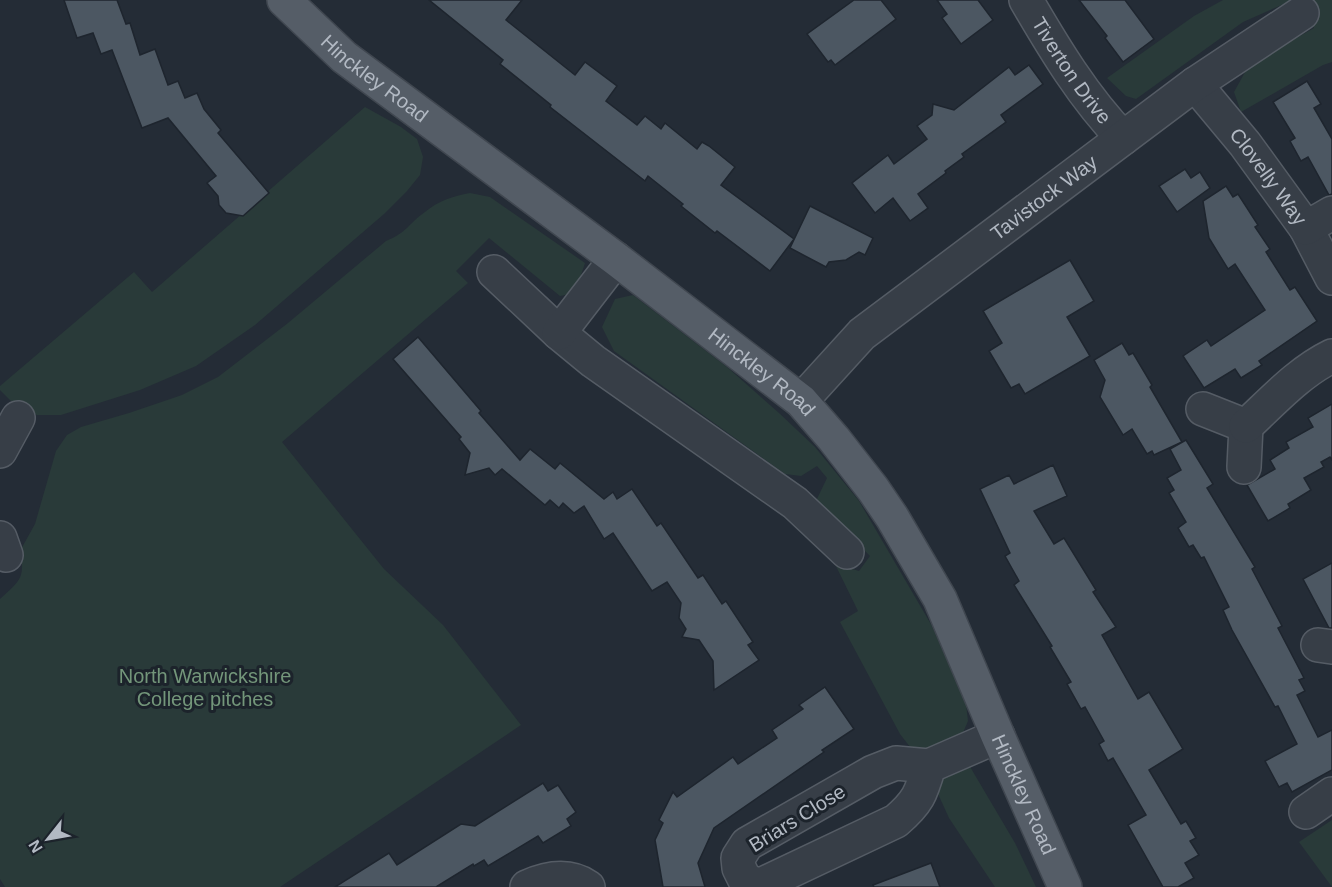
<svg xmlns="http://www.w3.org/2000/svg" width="1332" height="887" viewBox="0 0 1332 887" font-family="Helvetica,sans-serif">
<rect width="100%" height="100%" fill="#242c36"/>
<g fill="#293a39">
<path d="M 1223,0 L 1293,0 L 1243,22 L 1136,99 L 1126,96 L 1107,78 L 1194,16 Z"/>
<path d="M 1301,0 L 1332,0 L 1332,62 L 1323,65 L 1241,112 L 1234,92 L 1249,65 L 1314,28 Z"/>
<path d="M 365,107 L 401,127 L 417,139 L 423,157 L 420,175 L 407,191 L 384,214 L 255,325 L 196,366 L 140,390 L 61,415 L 37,415 L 17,407 L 0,390 L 0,386 L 134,272 L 152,292 Z"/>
<path d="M 470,193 L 490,197 L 585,263 L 575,293 L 560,296 L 489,238 L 456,271 L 468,283 L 282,442 L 384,569 L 443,625 L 521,725 L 280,887 L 5,887 L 0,879 L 0,599 C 19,582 26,578 20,551 L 35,524 L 56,451 L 67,435 L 81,427 L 129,413 L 182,395 L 218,377 L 288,323 L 386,241 C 408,232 408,224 425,212 C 438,201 453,196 470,193 Z"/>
<path d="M 633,295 L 727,367 L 779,413 L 815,447 L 859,501 L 932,626 L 966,704 L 968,721 L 962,735 L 917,756 L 900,734 L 840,622 L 858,611 L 835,564 L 859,571 L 870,556 L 816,501 L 827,478 L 817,466 L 801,476 L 785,474 L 614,351 L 602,327 L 615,299 Z"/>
<path d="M 969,765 L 1015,843 L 1036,887 L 995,887 L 949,818 L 934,785 L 942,777 Z"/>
<path d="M 1332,820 L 1332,887 L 1299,842 Z"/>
</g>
<g fill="#4c5762" stroke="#1e252e" stroke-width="1.5">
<path d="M 64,0 L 117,0 L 126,24 L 130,23 L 140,55 L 155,49 L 168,85 L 178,81 L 185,98 L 197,93 L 204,109 L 221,130 L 218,133 L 269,193 L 243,216 L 226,213 L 219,205 L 218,196 L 207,183 L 216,176 L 168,118 L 142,128 L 112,50 L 101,54 L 93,33 L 77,38 Z"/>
<path d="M 429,0 L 522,0 L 506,20 L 575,75 L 585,62 L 617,86 L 606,101 L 637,125 L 645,116 L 661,129 L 665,123 L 697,149 L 702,142 L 709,146 L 735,167 L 721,185 L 794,239 L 770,271 L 717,231 L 715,233 L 681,206 L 683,204 L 648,176 L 645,181 L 550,107 L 551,105 L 500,64 L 503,60 Z"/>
<path d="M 854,0 L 881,0 L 896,19 L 835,65 L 831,60 L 828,62 L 807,34 Z"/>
<path d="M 937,0 L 978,0 L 993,20 L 961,44 L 942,18 L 947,14 Z"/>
<path d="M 1079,0 L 1125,0 L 1154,39 L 1123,62 L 1105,38 L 1107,36 Z"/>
<path d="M 1029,65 L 1043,84 L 1001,115 L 1006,122 L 962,154 L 964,157 L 945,171 L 946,173 L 918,194 L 928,208 L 910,221 L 893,198 L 875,213 L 852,183 L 888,155 L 894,164 L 927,139 L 917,126 L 932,115 L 933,104 L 954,110 L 1009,67 L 1015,75 Z"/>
<path d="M 1307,81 L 1321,104 L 1314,108 L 1332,139 L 1332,194 L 1329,195 L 1308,157 L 1301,161 L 1290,141 L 1295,138 L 1273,102 Z"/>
<path d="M 1185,169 L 1191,178 L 1200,172 L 1210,188 L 1177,212 L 1159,186 Z"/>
<path d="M 1226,186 L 1233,197 L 1238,194 L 1258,225 L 1255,227 L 1270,249 L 1266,252 L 1290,290 L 1295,287 L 1317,321 L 1259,361 L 1262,365 L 1241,378 L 1235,369 L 1204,388 L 1183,356 L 1207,340 L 1211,346 L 1265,310 L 1235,264 L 1228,269 L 1209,238 L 1203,201 Z"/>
<path d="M 810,206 L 873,238 L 865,255 L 859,252 L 846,260 L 829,262 L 826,267 L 790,248 Z"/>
<path d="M 1070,260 L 1094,301 L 1067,317 L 1090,356 L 1025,394 L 1019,384 L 1011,388 L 989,351 L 1002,343 L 983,311 Z"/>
<path d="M 418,337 L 481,411 L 479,413 L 520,460 L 530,449 L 555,469 L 560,463 L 604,499 L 613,492 L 617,499 L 632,489 L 657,526 L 661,523 L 698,578 L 703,575 L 722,604 L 726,601 L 753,642 L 748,645 L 759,660 L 714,690 L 713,661 L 699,640 L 682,637 L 686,629 L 679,618 L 681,603 L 667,582 L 652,591 L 613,533 L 604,539 L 584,506 L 574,513 L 563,503 L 559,508 L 550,500 L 545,505 L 502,469 L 495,475 L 489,468 L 465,475 L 470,453 L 459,439 L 461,437 L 393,359 Z"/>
<path d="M 1122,343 L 1129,355 L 1133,353 L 1152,385 L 1150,387 L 1182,442 L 1154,455 L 1152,451 L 1147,454 L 1132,429 L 1123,435 L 1100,397 L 1105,380 L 1094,360 Z"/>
<path d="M 1332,404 L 1332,460 L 1330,457 L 1321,462 L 1324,467 L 1304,478 L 1311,490 L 1288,504 L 1290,508 L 1268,521 L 1247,485 L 1275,469 L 1270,460 L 1289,448 L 1286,442 L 1313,427 L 1308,418 Z"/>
<path d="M 1186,440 L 1213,484 L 1207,488 L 1255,567 L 1252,569 L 1282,626 L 1278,628 L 1304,678 L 1299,680 L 1305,691 L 1297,695 L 1318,737 L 1332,730 L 1332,770 L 1292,792 L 1287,783 L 1279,787 L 1265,761 L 1297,744 L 1278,706 L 1275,707 L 1232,630 L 1223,610 L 1229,607 L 1204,557 L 1201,558 L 1193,545 L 1189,547 L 1178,528 L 1186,522 L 1169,493 L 1174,490 L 1167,478 L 1181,470 L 1170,449 Z"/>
<path d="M 1053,465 L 1067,496 L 1034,511 L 1054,544 L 1064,538 L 1096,590 L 1093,592 L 1116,627 L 1102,635 L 1138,699 L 1149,692 L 1183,749 L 1149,770 L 1181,824 L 1186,821 L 1196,838 L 1190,841 L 1199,855 L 1185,863 L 1194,878 L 1178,887 L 1163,887 L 1128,825 L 1146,815 L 1113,758 L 1108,761 L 1099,744 L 1104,741 L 1085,707 L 1081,709 L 1067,684 L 1071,682 L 1050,647 L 1052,646 L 1014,585 L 1019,581 L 1005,556 L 1010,553 L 980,489 L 1009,475 L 1014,484 Z"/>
<path d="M 1332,563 L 1332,628 L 1329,628 L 1303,579 Z"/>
<path d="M 825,687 L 854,729 L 822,750 L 824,752 L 714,828 L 698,863 L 705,887 L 663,887 L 655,840 L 663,823 L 659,820 L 673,792 L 677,797 L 733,757 L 738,764 L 777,738 L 772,730 L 803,709 L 799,705 Z"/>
<path d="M 543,783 L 548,791 L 558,785 L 576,812 L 567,819 L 571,826 L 543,843 L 538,836 L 488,866 L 484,860 L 474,866 L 473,864 L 436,887 L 335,887 L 389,853 L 397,865 L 461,824 L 475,826 Z"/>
<path d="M 931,863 L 940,887 L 874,887 L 873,885 Z"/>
</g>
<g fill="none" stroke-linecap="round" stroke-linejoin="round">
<g stroke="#555c65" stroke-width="36">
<g id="minor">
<path id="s1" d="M 1026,0 C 1054,48 1084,98 1123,138"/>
<path id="s2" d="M 1195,84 L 1245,144 L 1306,228 L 1332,278"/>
<path d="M 1306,228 L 1332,213"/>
<path d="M 494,272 L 559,333 L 593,361 L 795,503 L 847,552"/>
<path d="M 559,333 L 616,259"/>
<path id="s3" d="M 801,401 L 862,334 L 1195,84 L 1302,13"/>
<path d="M 1203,409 L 1246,426 L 1244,467"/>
<path d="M 1246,426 C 1273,401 1299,372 1332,356"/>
<path d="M 0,451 L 18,418"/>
<path d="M 0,538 L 6,555"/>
<path d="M 1318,645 L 1332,647"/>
<path d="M 929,766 L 896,763 L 873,772 L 747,844 L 738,858 L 739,868 L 744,878 L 753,884 L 763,884 L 896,821 C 918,802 921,794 929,766 L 998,736"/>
<path d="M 1306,812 L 1332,794"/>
<path d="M 527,887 C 547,878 569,874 588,887"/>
</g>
</g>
<g stroke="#404750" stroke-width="36">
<g id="major">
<path id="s4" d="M 284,0 L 344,57 L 616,259 L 801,401 L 834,439 L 873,489 L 892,517 L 940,599 L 998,736 L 1065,887"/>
</g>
</g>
<use href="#minor" stroke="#373e47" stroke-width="33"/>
<use href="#major" stroke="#555d67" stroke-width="33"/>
</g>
<g text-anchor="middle" stroke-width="6" stroke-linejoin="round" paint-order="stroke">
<g font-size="20" fill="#b2b9c3" stroke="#1c232b">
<text dy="7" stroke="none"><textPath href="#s1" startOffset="84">Tiverton Drive</textPath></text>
<text dy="7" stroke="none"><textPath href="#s4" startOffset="120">Hinckley Road</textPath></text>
<text dy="7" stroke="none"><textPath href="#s2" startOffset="118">Clovelly Way</textPath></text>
<text dy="7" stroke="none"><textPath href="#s3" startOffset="318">Tavistock Way</textPath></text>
<text dy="7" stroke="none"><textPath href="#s4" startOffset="606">Hinckley Road</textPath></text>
<text dy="7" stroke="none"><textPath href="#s4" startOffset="1110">Hinckley Road</textPath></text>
<text transform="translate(797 818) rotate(-32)" y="7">Briars Close</text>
</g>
<g font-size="20" fill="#73967a" stroke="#1c232b">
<text x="205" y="683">North Warwickshire<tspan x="205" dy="23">College pitches</tspan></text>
</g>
</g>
<g transform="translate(48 839) rotate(239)" stroke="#1c232b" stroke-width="4.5" paint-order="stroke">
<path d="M0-4.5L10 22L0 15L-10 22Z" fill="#b2b9c3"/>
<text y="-9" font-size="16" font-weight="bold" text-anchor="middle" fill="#b2b9c3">N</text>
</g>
</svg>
